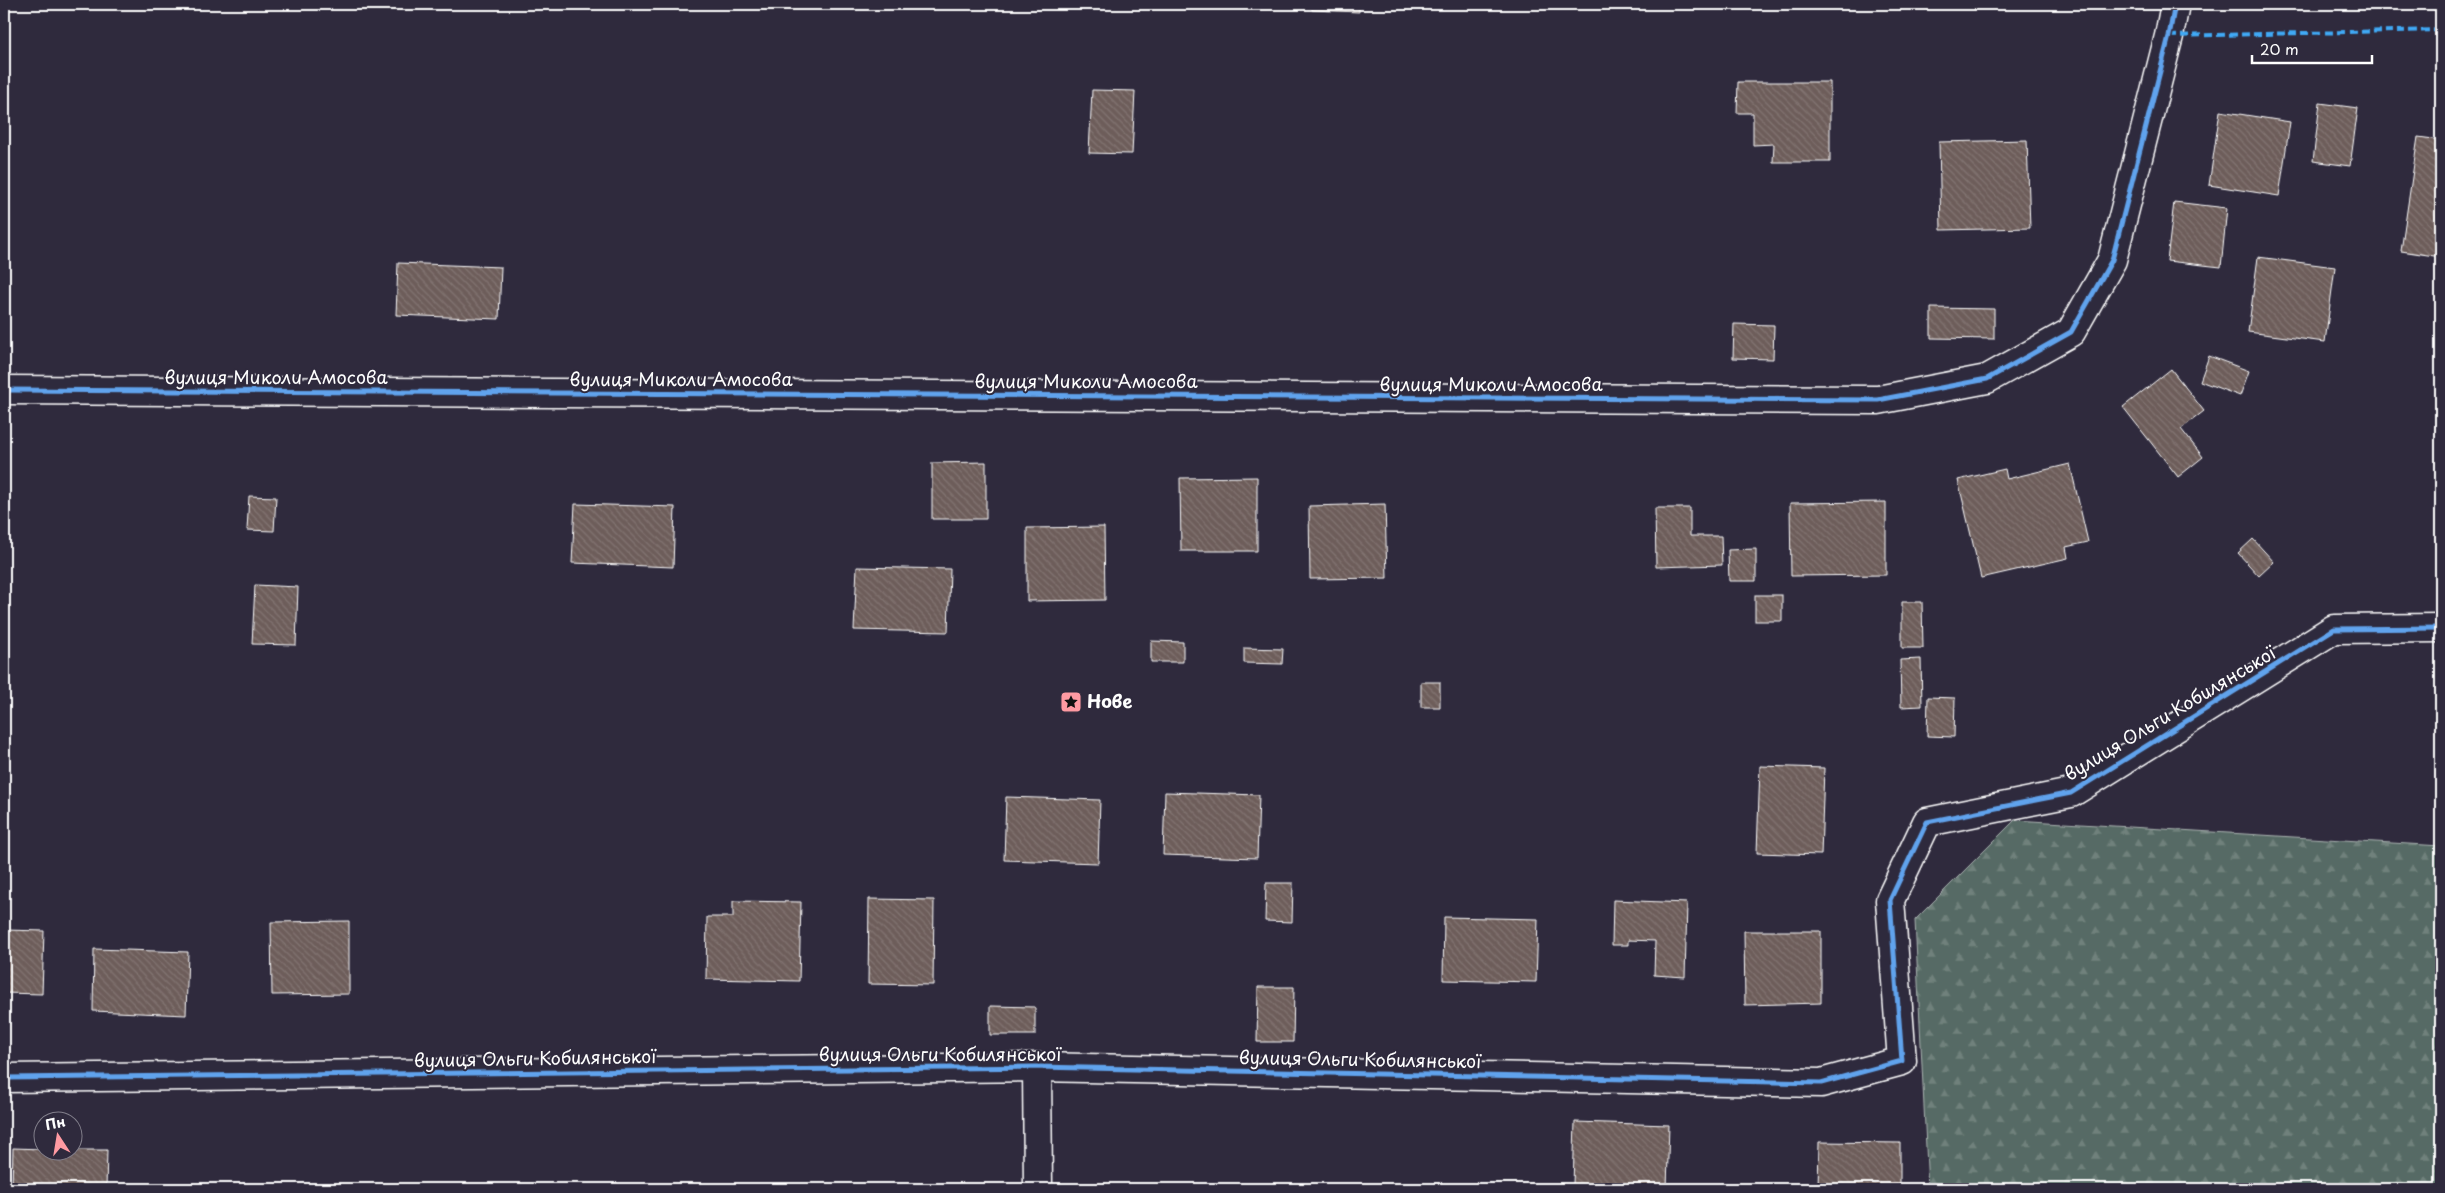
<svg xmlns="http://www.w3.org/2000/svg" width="2445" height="1193" viewBox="0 0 2445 1193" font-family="'Playpen Sans',sans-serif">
<defs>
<pattern id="forest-firs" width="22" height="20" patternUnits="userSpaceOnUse" patternTransform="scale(1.25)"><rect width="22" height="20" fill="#576b65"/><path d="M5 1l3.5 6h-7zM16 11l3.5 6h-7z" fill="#70817c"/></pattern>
<pattern id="building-back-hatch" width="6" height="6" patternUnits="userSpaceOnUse" patternTransform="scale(1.25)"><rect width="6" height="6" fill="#6d5d5a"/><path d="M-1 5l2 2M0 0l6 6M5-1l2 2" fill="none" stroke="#837573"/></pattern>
</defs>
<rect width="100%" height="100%" fill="#2f2a3d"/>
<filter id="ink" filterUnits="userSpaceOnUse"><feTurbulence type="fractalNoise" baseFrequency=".02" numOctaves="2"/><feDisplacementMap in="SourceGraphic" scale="10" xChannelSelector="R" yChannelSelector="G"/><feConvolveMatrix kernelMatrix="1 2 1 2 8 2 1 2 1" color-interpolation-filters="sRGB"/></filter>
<g filter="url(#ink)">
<path fill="url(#forest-firs)" stroke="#abb5b2" d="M 2015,820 L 2441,846 L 2441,1189 L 1928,1189 L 1915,920 Z"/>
<g fill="url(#building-back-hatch)" stroke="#fff">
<path d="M 1312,4 L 1359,4 L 1359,12 L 1312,10 Z"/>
<path d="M 1738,82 L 1830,82 L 1830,162 L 1773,162 L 1774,144 L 1753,145 L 1753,113 L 1737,113 Z"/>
<path d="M 1092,90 L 1135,91 L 1132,154 L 1089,153 Z"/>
<path d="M 2320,103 L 2358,108 L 2350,166 L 2313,161 Z"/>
<path d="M 2220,111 L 2290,122 L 2279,196 L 2209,185 Z"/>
<path d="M 2418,137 L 2441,140 L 2441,257 L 2401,251 Z"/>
<path d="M 2027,140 L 2030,228 L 1941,230 L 1939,142 Z"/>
<path d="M 2174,202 L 2227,208 L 2221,267 L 2167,261 Z"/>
<path d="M 2258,257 L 2335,267 L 2325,342 L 2248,332 Z"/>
<path d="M 398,263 L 501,267 L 499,319 L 396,315 Z"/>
<path d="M 1931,308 L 1994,309 L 1994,339 L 1931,338 Z"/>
<path d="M 1734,324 L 1774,325 L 1773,359 L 1733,358 Z"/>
<path d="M 2209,356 L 2249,371 L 2240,396 L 2200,381 Z"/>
<path d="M 2171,369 L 2204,411 L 2181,429 L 2203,457 L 2178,477 L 2123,407 Z"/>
<path d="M 986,462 L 986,519 L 932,519 L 932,463 Z"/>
<path d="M 2070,464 L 2088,542 L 2066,547 L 2068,558 L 1981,578 L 1958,480 L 2005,469 L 2007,479 Z"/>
<path d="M 1257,477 L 1257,551 L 1181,551 L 1180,478 Z"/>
<path d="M 249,496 L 276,497 L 274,531 L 247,530 Z"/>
<path d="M 1886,502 L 1886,575 L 1791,576 L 1790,503 Z"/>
<path d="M 575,504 L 675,507 L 673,567 L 572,563 Z"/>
<path d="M 1385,504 L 1387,578 L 1310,579 L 1309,506 Z"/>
<path d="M 1655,508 L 1690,508 L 1690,536 L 1721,536 L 1722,565 L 1656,567 Z"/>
<path d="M 1104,527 L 1105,600 L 1027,601 L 1027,528 Z"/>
<path d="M 2253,539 L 2274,562 L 2259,576 L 2238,553 Z"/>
<path d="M 1756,549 L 1756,581 L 1729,581 L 1728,550 Z"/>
<path d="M 857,567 L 950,569 L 948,632 L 854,630 Z"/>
<path d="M 255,585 L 298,587 L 296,645 L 252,644 Z"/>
<rect x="1755" y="595" width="27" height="26"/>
<path d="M 1902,602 L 1922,602 L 1923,648 L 1902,648 Z"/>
<path d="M 1151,641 L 1183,642 L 1183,662 L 1151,662 Z"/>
<path d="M 1244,648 L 1283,649 L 1282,664 L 1244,663 Z"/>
<path d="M 1921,659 L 1922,706 L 1901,707 L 1900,660 Z"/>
<rect x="1421" y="682" width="19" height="25"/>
<path d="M 1928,697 L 1955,698 L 1954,737 L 1927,736 Z"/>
<path d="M 1760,766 L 1824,768 L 1821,855 L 1757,853 Z"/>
<path d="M 1165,792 L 1259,795 L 1257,858 L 1163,855 Z"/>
<path d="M 1006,797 L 1100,800 L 1098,863 L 1004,860 Z"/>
<path d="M 1266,883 L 1293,883 L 1292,922 L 1265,921 Z"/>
<path d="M 869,899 L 934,900 L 933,985 L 868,984 Z"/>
<path d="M 1613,900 L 1687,903 L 1685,977 L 1654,975 L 1655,941 L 1628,940 L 1628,945 L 1612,945 Z"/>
<path d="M 733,901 L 801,902 L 799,981 L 706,979 L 707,917 L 733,917 Z"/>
<path d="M 1444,917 L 1538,919 L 1536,982 L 1443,980 Z"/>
<path d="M 349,921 L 349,994 L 272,995 L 271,922 Z"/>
<path d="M 4,930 L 44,931 L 42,994 L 4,993 Z"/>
<path d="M 1744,931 L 1821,931 L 1821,1003 L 1745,1005 Z"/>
<path d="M 94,949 L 188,952 L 186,1015 L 93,1011 Z"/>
<path d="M 1258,987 L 1294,987 L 1293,1042 L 1257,1042 Z"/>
<path d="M 990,1006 L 1035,1007 L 1035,1035 L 990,1035 Z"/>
<path d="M 1575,1122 L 1669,1125 L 1667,1188 L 1573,1185 Z"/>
<path d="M 1819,1142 L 1900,1143 L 1900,1189 L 1818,1189 Z"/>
<path d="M 13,1148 L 42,1149 L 42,1150 L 107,1150 L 106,1189 L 12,1189 Z"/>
</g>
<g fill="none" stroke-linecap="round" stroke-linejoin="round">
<g stroke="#fff" stroke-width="31">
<g id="minor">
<path d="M 4,390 L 1878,400 L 1987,379 L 2071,332 L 2112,260 L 2169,36 L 2175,4"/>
<path d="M 1037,1067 L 1038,1189"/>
<path d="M 4,1078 L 1037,1067 L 1821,1083 L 1902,1061 L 1890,900 L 1927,822 L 2071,793 L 2334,629 L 2441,628"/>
</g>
</g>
<use href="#minor" stroke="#2f2a3d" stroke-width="28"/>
<path stroke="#3fa9f5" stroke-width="4" stroke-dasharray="8 4" stroke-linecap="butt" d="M 2169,36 L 2441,30"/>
<g stroke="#2f2a3d" stroke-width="8">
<g id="cycleway">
<path d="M 4,390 L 1878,400 L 1987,379 L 2071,332 L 2112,260 L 2169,36 L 2175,4"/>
<path d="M 4,1078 L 1037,1067 L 1821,1083 L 1902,1061 L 1890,900 L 1927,822 L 2071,793 L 2334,629 L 2441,628"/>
</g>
</g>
<use href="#cycleway" stroke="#60a3ed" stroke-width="5"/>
</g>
</g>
<defs>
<g id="sight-square" transform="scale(1.125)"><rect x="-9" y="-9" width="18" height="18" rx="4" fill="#ff9aa2" stroke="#2f2a3d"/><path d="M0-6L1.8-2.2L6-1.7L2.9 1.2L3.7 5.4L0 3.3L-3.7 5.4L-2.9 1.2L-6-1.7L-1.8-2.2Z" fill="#111"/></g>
</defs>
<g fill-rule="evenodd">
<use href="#sight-square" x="1071" y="702"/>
</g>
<g text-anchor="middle" stroke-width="4" stroke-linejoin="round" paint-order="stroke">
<g font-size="18" fill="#fff" stroke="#2f2a3d">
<text x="276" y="384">вулиця Миколи Амосова</text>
<text x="681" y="386">вулиця Миколи Амосова</text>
<text x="1086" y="388">вулиця Миколи Амосова</text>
<text x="1491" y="391">вулиця Миколи Амосова</text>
<text transform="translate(2170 714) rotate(-31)" y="6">вулиця Ольги Кобилянської</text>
<text x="940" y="1061">вулиця Ольги Кобилянської</text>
<text transform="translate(535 1059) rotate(-1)" y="6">вулиця Ольги Кобилянської</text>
<text transform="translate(1360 1060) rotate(1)" y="6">вулиця Ольги Кобилянської</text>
</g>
<g font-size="18" font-weight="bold" fill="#fff" stroke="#2f2a3d" text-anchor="start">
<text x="1087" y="708">Нове</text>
</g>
</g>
<rect width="2445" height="1193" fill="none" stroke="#2f2a3d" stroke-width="20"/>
<rect x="10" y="10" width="2425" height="1173" fill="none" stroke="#fff" stroke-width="2" filter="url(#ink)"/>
<g transform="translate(58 1136) rotate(348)"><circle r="24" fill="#2f2a3d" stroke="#827f8b"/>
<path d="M0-4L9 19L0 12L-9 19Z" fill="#ff9aa2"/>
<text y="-8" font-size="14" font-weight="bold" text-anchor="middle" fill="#ffffff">Пн</text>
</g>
<path d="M2252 55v8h120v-8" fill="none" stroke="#ffffff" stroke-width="2.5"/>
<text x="2260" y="55" font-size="15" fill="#ffffff" stroke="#2f2a3d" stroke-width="4" paint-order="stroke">20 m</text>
</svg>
